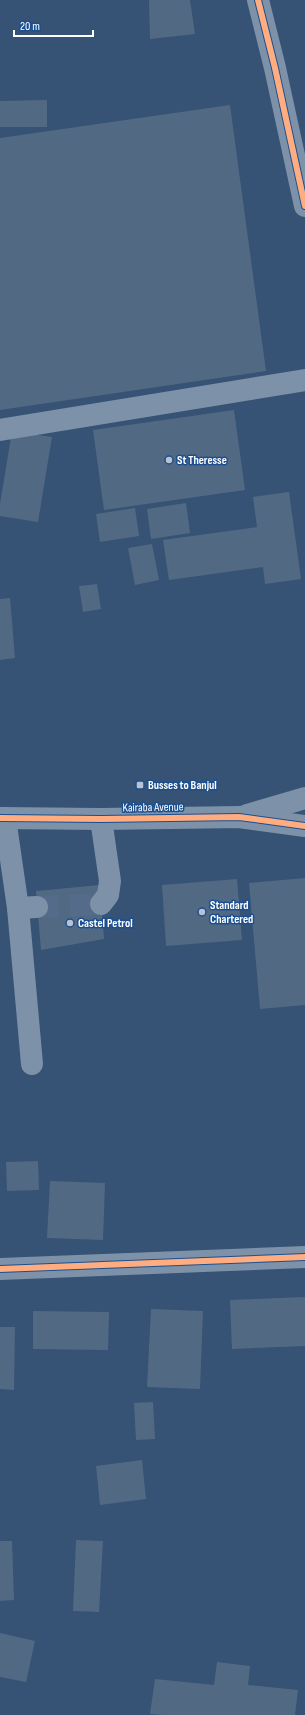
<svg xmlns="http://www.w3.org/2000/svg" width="305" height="1715" viewBox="0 0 305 1715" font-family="'Sofia Sans Condensed',sans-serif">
<rect width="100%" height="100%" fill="#365274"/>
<g fill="#526984">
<path d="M 149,0 L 190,0 L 195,34 L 150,39 Z"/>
<path d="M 47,100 L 47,127 L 0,127 L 0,101 Z"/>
<path d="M 230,105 L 266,371 L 0,410 L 0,138 Z"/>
<path d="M 234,410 L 245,490 L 104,510 L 93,430 Z"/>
<path d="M 12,431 L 52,437 L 38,522 L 0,516 L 0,504 Z"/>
<path d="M 289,492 L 301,579 L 265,584 L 263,567 L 169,580 L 163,540 L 257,527 L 253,497 Z"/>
<path d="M 186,503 L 190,533 L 151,539 L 147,509 Z"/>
<path d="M 135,508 L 139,536 L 100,542 L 96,514 Z"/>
<path d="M 152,544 L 159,580 L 135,585 L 128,548 Z"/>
<path d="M 97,584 L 101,609 L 83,612 L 79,586 Z"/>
<path d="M 10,598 L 15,658 L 0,660 L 0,599 Z"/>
<path d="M 305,878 L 305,1005 L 260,1009 L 249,883 Z"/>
<path d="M 237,879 L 242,940 L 166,946 L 162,885 Z"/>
<path d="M 100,885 L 104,939 L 41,950 L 36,891 Z"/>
<path d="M 38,1161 L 39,1190 L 7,1191 L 6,1162 Z"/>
<path d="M 50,1181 L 105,1183 L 103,1240 L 47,1238 Z"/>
<path d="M 305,1297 L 305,1346 L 232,1349 L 230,1300 Z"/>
<path d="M 151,1309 L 203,1311 L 200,1389 L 147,1387 Z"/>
<path d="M 33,1311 L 109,1312 L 108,1350 L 33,1349 Z"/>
<path d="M 0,1327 L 15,1327 L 14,1390 L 0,1389 Z"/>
<path d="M 153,1402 L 155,1439 L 136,1440 L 134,1403 Z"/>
<path d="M 142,1460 L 146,1499 L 100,1505 L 96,1466 Z"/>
<path d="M 76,1540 L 103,1541 L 99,1612 L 73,1611 Z"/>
<path d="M 0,1541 L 12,1541 L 14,1600 L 0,1601 Z"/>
<path d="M 0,1633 L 35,1641 L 26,1682 L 0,1677 Z"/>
<path d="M 217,1662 L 250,1666 L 248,1685 L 298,1690 L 295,1715 L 163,1715 L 150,1714 L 155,1679 L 214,1685 Z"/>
</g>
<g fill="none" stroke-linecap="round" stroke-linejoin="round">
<path stroke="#546c89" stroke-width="22" stroke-dasharray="22 11" stroke-linecap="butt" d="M 37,907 L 101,904"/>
<g stroke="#7d92a8" stroke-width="22">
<path d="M 258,0 L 275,68 L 305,206"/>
<path d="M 0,430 L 305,380"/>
<path d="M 247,815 L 305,798"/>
<path d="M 0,818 L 101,819 L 239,817 L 305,826"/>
<path d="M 5,818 L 18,908 L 32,1064"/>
<path d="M 101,819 L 110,881 L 108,895 L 101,904"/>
<path d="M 18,908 L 37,907"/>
<path d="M 0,1269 L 305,1257"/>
</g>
<g stroke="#1b4f8f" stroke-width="8">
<g id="cycleway">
<path d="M 258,0 L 275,68 L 305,206"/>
<path d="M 0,818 L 101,819 L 239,817 L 305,826"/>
<path d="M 0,1269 L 305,1257"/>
</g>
</g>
<use href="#cycleway" stroke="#ffac80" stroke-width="6"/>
</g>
<g fill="#b9c2ce" stroke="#1b4f8f" stroke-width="1.5">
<circle cx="169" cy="460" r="4"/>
<rect x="136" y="781" width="8" height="8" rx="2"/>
<circle cx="202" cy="912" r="4"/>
<circle cx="70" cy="923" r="4"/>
</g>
<g text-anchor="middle" stroke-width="3" stroke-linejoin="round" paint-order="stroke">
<g font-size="12" font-weight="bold" fill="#fff" stroke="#1b4f8f" text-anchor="start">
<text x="177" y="464">St Theresse</text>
<text x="148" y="789">Busses to Banjul</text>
<text x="210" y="909">Standard<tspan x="210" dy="14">Chartered</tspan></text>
<text x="78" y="927">Castel Petrol</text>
</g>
<g font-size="12" fill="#fff" stroke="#1b4f8f">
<text transform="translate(153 807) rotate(-1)" y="4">Kairaba Avenue</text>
</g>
</g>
<path d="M14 30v6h79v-6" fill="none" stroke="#ffffff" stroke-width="2"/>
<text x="20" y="30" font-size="12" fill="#ffffff" stroke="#1b4f8f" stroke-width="3" paint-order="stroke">20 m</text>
</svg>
